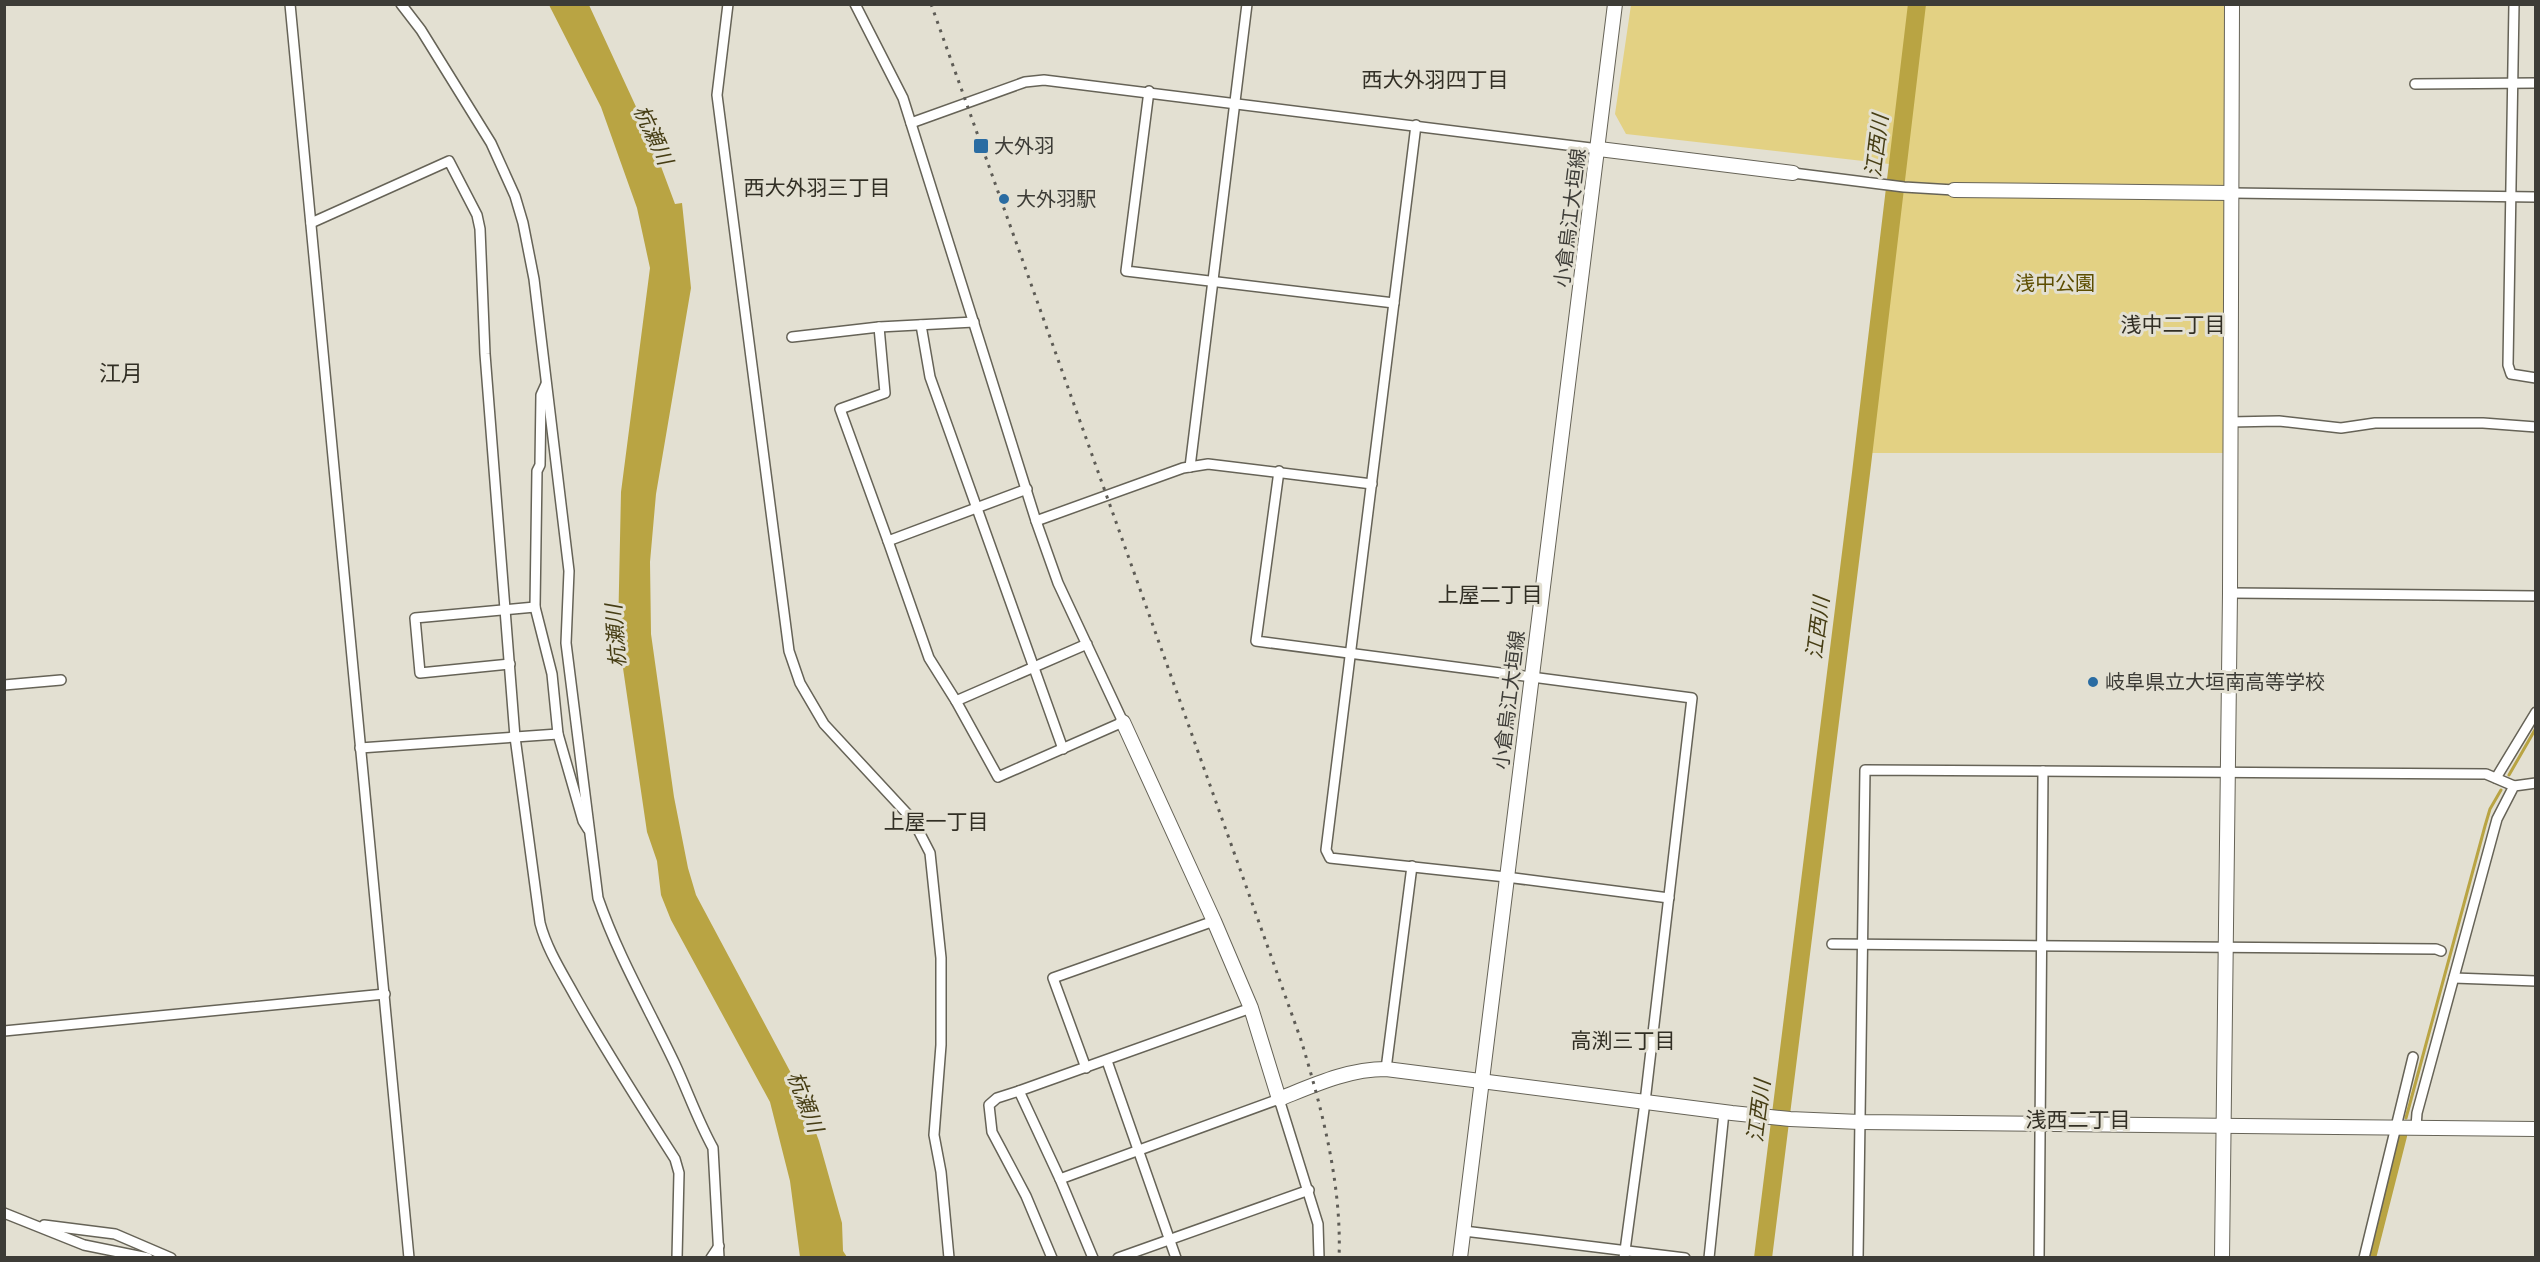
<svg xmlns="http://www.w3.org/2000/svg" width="2540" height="1262" viewBox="0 0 2540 1262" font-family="'Fira Sans','Noto Sans JP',sans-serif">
<rect width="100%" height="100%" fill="#e3e0d2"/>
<path fill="#e3d183" d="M 1631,5 L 2224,5 L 2224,453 L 1864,453 L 1898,165 L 1626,134 L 1615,114 Z"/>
<path fill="#b9a443" d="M 549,5 L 589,5 L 650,137 L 675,204 L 682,203 L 691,288 L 656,494 L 650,562 L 651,634 L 674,797 L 688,868 L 696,895 L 800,1090 L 819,1141 L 842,1223 L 843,1251 L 847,1257 L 800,1257 L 790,1181 L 770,1102 L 671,920 L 661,895 L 657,861 L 647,832 L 618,634 L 621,492 L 650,268 L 637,208 L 601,107 Z"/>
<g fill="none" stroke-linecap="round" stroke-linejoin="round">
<g stroke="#b9a443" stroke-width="3">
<path d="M 2509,775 L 2536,728"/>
<path d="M 2406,1118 L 2485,826 L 2490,809 L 2501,790"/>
</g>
<path stroke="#b9a443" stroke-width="10" d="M 2371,1258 L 2402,1136"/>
<path stroke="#b9a443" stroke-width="18" d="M 1763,1258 L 1861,473 L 1917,4"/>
<g stroke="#666357" stroke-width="12">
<g id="street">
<path d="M 290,4 L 409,1258"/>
<path d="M 401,4 L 421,30 L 491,143 L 515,196 L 523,223 L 534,279 L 569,571 L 566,643 L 598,898 C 618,956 649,1009 675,1064 C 688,1092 698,1121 713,1148 L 719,1258"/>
<path d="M 728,4 L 717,95 L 789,651 L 800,683 L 824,724 L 913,820 L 930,853 L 941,958 L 941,1045 L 934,1135 L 941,1172 L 949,1258"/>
<path d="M 855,4 L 903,98 L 1036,521 L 1058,583 L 1123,722 L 998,777 L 956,701 L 1087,644"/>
<path d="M 2514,4 L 2508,365 L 2511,374 L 2536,378"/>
<path d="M 2415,84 L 2536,83"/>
<path d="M 1149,91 L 1126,271 L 1394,303"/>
<path d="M 911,123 L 1025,82 L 1044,80 L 1599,149"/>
<path d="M 1416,125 L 1326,850 L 1330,858 L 1506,877 L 1669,898"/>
<path d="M 1793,173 L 1904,187 L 1954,190"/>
<path d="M 2232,193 L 2536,197"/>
<path d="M 311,223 L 449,161 L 477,215 L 480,229 L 485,354 L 515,737 L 540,923 C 547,950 563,974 576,998 C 607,1053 641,1106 675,1159 L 679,1173 L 677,1258"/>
<path d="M 921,325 L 930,377 L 1063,749"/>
<path d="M 879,327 L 885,393 L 840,409 L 888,541 L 1027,489"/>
<path d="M 792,337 L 879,327 L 974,322"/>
<path d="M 546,384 L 541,395 L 540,465 L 537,471 L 535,607 L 552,674 L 558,734 L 583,821 L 588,829"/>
<path d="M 2230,422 L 2279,421 L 2341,428 L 2375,423 L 2483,423 L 2536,427"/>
<path d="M 1190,467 L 1247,4"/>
<path d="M 1279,471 L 1256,641 L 1692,698 L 1645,1102 L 1624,1258"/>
<path d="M 1036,521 L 1183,468 L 1208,464 L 1372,484"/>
<path d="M 888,541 L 929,658 L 956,701"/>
<path d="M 2230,593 L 2536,596"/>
<path d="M 510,664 L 420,673 L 415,618 L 535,607"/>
<path d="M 4,685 L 61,680"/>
<path d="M 360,748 L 558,734"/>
<path d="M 2496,778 L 2536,712"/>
<path d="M 1832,944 L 2436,949 L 2441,951"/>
<path d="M 2454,978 L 2536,981"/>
<path d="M 4,1031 L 385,994"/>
<path d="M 1107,1061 L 1176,1258"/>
<path d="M 1086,1068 L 1053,978 L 1214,921"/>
<path d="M 1386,1069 L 1412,866"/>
<path d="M 1019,1091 L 997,1098 L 989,1105 L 992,1132 L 1026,1196 L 1052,1258"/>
<path d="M 2416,1127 L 2417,1113 L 2497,819 L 2514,786 L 2536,783"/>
<path d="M 1060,1179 L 1279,1099 L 1318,1224 L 1319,1258"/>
<path d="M 4,1213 L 84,1245 L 148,1258"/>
<path d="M 44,1225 L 115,1234 L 171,1258"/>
<path d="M 1464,1231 L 1685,1258"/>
<path d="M 711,1258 L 719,1246"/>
<path d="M 1093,1258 L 1060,1179 L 1019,1091 L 1251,1008"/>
<path d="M 1118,1258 L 1309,1190"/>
<path d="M 1709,1258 L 1724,1112"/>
<path d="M 1858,1258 L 1865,770 L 2486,774 L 2514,786"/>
<path d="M 2039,1258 L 2043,771"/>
<path d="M 2364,1258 L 2413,1057"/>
</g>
</g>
<g stroke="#666357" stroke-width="16">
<g id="secondary">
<path d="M 1599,149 L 1793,173"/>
<path d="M 1954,190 L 2232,193"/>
<path d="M 1123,722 L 1214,921 L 1251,1008 L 1279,1099 C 1314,1085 1348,1069 1386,1069 L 1732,1113 L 1790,1119 L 1860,1122 L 2536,1129"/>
<path d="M 1460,1258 L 1615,4"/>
<path d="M 2222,1258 L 2230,593 L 2232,4"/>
</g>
</g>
<use href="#street" stroke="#fff" stroke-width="9"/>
<use href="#secondary" stroke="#fff" stroke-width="14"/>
<path stroke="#5e5c56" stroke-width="3" stroke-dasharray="3 6" stroke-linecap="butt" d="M 931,4 L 1301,1040 C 1322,1109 1342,1185 1339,1258"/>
</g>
<g fill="#2a6ca2" stroke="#e3e0d2" stroke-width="2">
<rect x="973" y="138" width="16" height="16" rx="3"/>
<circle cx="1004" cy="199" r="6"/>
<circle cx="2093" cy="682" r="6"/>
</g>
<g text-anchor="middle" stroke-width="6" stroke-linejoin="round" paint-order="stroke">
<g font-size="20" fill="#3d3c37" stroke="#e3e0d2" text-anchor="start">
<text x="994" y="153">大外羽</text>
<text x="1016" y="206">大外羽駅</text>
<text x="2105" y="689">岐阜県立大垣南高等学校</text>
</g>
<g font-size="20" fill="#3d3c37" stroke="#e3e0d2">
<text transform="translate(1570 218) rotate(-83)" y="7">小倉烏江大垣線</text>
<text transform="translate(1509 700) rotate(-83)" y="7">小倉烏江大垣線</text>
</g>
<g font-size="20" fill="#5c4d00" stroke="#e3e0d2">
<text x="2055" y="290">浅中公園</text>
</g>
<g font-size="21" fill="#322f25" stroke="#e3e0d2">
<text x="1435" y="87">西大外羽四丁目</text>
<text x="817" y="195">西大外羽三丁目</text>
<text x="2173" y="332">浅中二丁目</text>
<text x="1490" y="602">上屋二丁目</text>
<text x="936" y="829">上屋一丁目</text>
<text x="1623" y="1048">高渕三丁目</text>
<text x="2078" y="1127">浅西二丁目</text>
</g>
<g font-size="21" font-style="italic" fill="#463d14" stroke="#e3e0d2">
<text transform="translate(653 135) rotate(65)" y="7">杭瀬川</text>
<text transform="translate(1877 146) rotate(-83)" y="7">江西川</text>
<text transform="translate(1818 628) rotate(-83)" y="7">江西川</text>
<text transform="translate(616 636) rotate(-94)" y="7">杭瀬川</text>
<text transform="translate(805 1102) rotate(69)" y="7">杭瀬川</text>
<text transform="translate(1759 1111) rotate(-83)" y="7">江西川</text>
</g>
<g font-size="22" fill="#322f25" stroke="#e3e0d2">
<text x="121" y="381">江月</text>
</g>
</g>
<rect width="2540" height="1262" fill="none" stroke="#3d3c37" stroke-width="12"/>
</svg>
